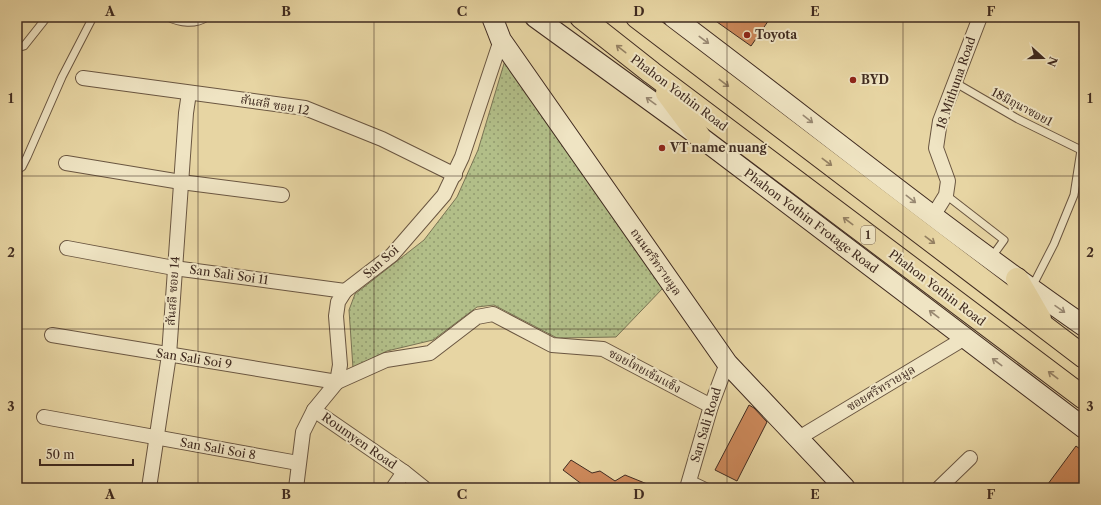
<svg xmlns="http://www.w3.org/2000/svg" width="1101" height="505" viewBox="0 0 1101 505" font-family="'Libre Caslon Text','Noto Serif Thai',serif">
<defs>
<pattern id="grass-dots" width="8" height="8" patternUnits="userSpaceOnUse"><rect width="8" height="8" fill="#b2be88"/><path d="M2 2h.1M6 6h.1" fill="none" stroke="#929b6f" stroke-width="1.8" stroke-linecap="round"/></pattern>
</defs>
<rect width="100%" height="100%" fill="#e7d5a3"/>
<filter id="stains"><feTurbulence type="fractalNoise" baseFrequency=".005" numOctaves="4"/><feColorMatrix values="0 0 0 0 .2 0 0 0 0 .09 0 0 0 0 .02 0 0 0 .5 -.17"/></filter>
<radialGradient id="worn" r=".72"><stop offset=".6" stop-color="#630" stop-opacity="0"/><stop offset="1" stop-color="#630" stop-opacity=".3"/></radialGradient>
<path fill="url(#grass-dots)" stroke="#797454" d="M 506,57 L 664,287 L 616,337 L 557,338 L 494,305 L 477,307 L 433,340 L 387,351 L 353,368 L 349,310 L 355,294 L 424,240 L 457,197 L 478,150 Z"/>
<g fill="#cc885a" stroke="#402b20">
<path d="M 710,17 L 771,17 L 751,46 Z"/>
<path d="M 749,405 L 754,408 L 767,422 L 737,481 L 715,470 Z"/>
<path d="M 1076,446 L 1084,452 L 1084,476 L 1075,488 L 1045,488 Z"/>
<path d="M 571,460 L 592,473 L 600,471 L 615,481 L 625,475 L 657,488 L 587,488 L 563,470 Z"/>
</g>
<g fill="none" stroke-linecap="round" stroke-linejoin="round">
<g stroke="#6a5641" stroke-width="9">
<g id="lane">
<path d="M 168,17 C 180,23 195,25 207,17"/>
<path d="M 17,48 L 24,46 L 47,17"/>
<path d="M 954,82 L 1018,119 L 1081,150"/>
<path d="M 17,170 L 22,167 L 27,157 L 62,77 L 93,17"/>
<path d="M 946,195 L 1004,240 L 991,258"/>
<path d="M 1032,287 L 1054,244 L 1074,195 L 1081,150 L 1084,143"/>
<path d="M 690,479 L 709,488"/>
</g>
</g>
<g stroke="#6a5641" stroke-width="16">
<g id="street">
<path d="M 83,78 L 305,108 L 382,139 L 455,175"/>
<path d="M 66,163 L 181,182 L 282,195"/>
<path d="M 933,216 L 946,195 L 948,181 L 936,148 L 940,121 L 980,17"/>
<path d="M 67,248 L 174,268 L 345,291"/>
<path d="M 52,335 L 337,382 L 386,360 L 430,353 L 477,317 L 493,314 L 552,345 L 603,349 L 711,406"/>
<path d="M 314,410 L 404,472 L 424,488"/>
<path d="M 44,417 L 298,463"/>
<path d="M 797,439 L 965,338"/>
<path d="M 149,488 L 169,355 L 186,113 L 189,93"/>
<path d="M 296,488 L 303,432 L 314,410 L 337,382 L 340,365 L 336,316 L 338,302 L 345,291 L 392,255 L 444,195 L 462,157 L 501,40"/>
<path d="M 393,488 L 404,472"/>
<path d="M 687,488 L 711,406 L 727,363"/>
<path d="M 939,488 L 970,458"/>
</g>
</g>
<g stroke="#402b20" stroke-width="22">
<g id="secondary">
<path d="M 492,17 L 501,40 L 727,363 L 845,488"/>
<path d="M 535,17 L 699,136 L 1084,428"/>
<path d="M 673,17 C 810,120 943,228 1084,326"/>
</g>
</g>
<g stroke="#402b20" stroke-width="24">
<g id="primary">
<path d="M 581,17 L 652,73 L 1084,398"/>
<path d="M 637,17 L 1084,357"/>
<path d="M 667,93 L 699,136"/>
<path d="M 1017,279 L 1040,319"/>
</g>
</g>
<use href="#lane" stroke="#efe4c3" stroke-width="7"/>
<use href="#street" stroke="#efe4c3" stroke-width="14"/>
<use href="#secondary" stroke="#efe4c3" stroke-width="20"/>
<use href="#primary" stroke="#e7d5a3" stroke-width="22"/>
</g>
<defs><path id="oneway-shaft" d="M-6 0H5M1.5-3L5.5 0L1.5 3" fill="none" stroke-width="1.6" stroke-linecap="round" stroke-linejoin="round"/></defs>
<g stroke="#988872">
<use href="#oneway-shaft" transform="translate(704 40) rotate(37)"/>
<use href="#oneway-shaft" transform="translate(651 101) rotate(-144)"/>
<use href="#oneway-shaft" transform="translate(808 119) rotate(38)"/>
<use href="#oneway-shaft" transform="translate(911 199) rotate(38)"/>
<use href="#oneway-shaft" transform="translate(1060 309) rotate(35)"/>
<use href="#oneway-shaft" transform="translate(934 314) rotate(-143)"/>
<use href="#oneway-shaft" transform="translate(997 362) rotate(-143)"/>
</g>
<g stroke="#948062">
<use href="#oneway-shaft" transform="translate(621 49) rotate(-142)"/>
<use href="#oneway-shaft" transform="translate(724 83) rotate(37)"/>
<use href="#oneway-shaft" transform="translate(827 162) rotate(37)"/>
<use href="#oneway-shaft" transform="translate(848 221) rotate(-143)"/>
<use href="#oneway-shaft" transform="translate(930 240) rotate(37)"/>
<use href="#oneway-shaft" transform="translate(1053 375) rotate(-143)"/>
</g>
<path fill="none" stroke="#402b20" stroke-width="1" stroke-opacity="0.55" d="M 198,17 L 198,488M 374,17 L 374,488M 550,17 L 550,488M 727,17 L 727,488M 903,17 L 903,488M 17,176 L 1084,176M 17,329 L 1084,329"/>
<g fill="#8f2418" stroke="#efe4c3" stroke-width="1.5">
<circle cx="747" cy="35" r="4"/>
<circle cx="853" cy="80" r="4"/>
<circle cx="662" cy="148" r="4"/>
</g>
<g text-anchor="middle" stroke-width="4" stroke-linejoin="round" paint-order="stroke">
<rect fill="#efe4c3" stroke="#746251" stroke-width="1" x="861" y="226" width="14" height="18" rx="3"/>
<g font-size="11" font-weight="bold" fill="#402b20">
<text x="868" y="239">1</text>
</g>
<g font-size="12" font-weight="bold" fill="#402b20" stroke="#efe4c3" text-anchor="start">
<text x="755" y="39">Toyota</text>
<text x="861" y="84">BYD</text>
<text x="670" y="152">VT name nuang</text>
</g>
<g font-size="12" fill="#402b20" stroke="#efe4c3">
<text transform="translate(956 83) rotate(-71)" y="4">18 Mithuna Road</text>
<text transform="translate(679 93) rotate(37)" y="4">Phahon Yothin Road</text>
<text transform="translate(275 105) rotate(10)" y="4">สันสลี ซอย 12</text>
<text transform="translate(1022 107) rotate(28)" y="4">18มิถุนาซอย1</text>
<text transform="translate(811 221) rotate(37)" y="4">Phahon Yothin Frotage Road</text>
<text transform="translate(381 262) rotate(-41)" y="4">San Soi</text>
<text transform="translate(656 262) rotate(55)" y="4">ถนนศรีทรายมูล</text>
<text transform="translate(229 275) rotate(8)" y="4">San Sali Soi 11</text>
<text transform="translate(937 288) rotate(37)" y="4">Phahon Yothin Road</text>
<text transform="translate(173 291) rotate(-86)" y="4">สันสลี ซอย 14</text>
<text transform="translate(194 359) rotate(9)" y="4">San Sali Soi 9</text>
<text transform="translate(645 371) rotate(28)" y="4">ซอยไทยเข้มแข็ง</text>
<text transform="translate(881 388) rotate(-31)" y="4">ซอยศรีทรายมูล</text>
<text transform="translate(706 425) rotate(-73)" y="4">San Sali Road</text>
<text transform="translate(359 441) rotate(35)" y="4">Roumyen Road</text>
<text transform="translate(218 449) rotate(10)" y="4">San Sali Soi 8</text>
</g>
</g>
<rect width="1101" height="505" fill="none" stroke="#e7d5a3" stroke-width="44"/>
<g transform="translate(1043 58) rotate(111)" stroke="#efe4c3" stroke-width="3" paint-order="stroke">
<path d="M0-3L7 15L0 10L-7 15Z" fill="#402b20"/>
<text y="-6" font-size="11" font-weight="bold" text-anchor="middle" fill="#402b20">N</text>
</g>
<path d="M40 459v6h93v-6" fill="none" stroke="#402b20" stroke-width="2"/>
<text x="46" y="459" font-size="12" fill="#402b20" stroke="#efe4c3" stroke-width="3" paint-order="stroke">50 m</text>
<rect x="22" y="22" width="1057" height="461" fill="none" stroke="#402b20" stroke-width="1.5"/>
<g font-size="13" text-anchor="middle" font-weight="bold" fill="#402b20">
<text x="110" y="16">A</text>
<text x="286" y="16">B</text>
<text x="462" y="16">C</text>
<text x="639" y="16">D</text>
<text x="815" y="16">E</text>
<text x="991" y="16">F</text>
<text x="11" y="103">1</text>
<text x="1090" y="103">1</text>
<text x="11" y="257">2</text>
<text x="1090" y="257">2</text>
<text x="11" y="411">3</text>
<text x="1090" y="411">3</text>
<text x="110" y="499">A</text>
<text x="286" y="499">B</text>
<text x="462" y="499">C</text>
<text x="639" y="499">D</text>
<text x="815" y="499">E</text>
<text x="991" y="499">F</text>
</g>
<rect width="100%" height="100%" filter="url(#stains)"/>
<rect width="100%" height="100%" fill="url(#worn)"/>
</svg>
